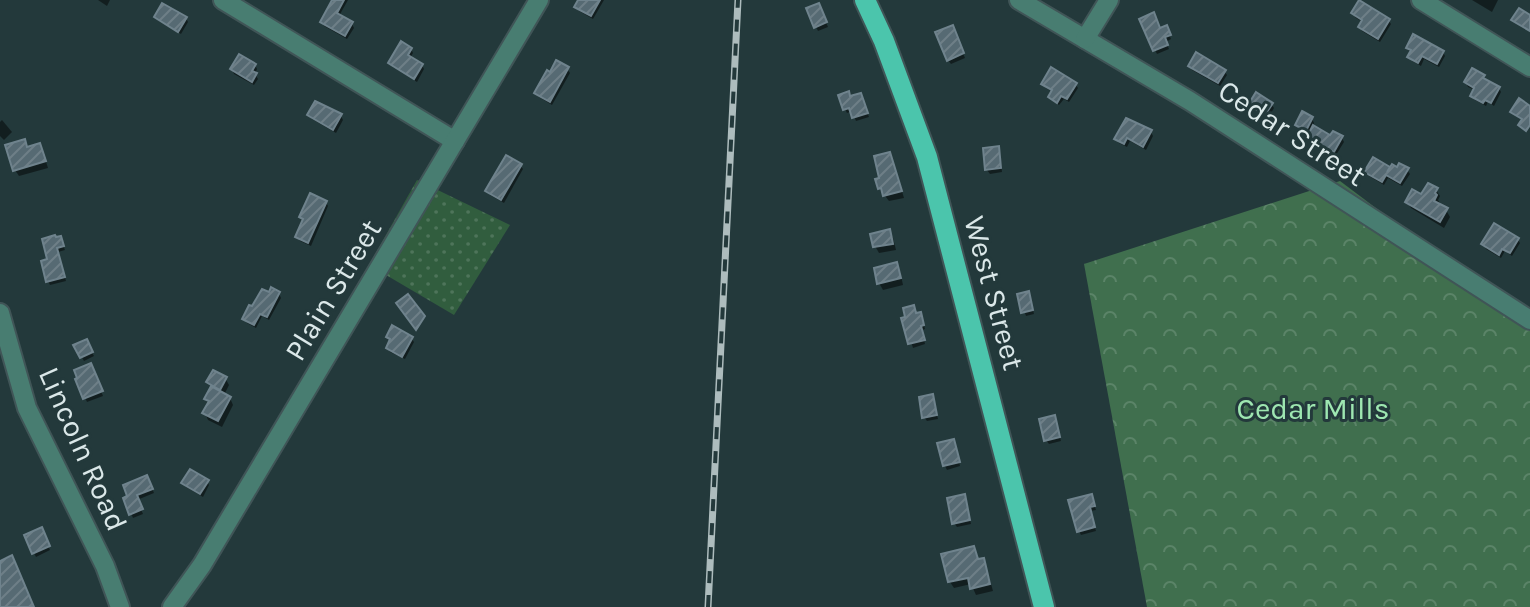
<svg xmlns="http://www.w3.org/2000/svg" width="1530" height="607" viewBox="0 0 1530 607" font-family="Karla,sans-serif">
<defs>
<pattern id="grass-dots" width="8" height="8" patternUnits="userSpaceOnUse" patternTransform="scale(2)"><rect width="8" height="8" fill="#315d3e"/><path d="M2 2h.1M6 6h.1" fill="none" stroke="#4e745a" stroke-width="1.8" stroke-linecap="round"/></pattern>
<pattern id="forest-crowns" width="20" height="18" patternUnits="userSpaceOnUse" patternTransform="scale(2)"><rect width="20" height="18" fill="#406f4e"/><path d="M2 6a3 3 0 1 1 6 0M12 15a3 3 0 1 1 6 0" fill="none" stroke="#5b8468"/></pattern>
<pattern id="building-hatch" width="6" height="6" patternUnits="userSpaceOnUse" patternTransform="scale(2)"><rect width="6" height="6" fill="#566a73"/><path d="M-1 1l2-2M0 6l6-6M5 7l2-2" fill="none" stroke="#6e7f87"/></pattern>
</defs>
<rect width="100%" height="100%" fill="#23393b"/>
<path fill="url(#grass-dots)" d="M 417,180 L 510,225 L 454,315 L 369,265 Z"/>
<path fill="url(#forest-crowns)" d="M 1340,181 L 1530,324 L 1530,607 L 1147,607 L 1084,264 Z"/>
<g fill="#0007">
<path d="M 98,0 L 110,0 L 107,6 Z"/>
<path d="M 334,0 L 348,0 L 339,16 L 352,24 L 354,28 L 347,39 L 324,26 L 322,22 Z"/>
<path d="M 581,0 L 604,0 L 593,19 L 579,11 L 576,7 Z"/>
<path d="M 1472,0 L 1498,0 L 1492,12 Z"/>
<path d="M 820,9 L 828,27 L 818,31 L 816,27 Z"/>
<path d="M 1353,14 L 1388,20 L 1391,24 L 1380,42 L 1362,31 L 1360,27 L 1363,22 L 1356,18 Z"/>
<path d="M 156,17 L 186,18 L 188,22 L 181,34 L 159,21 Z"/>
<path d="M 1166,27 L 1171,39 L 1166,42 L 1169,49 L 1157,54 L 1155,50 L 1160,30 Z"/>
<path d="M 954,31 L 965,58 L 951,64 L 948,60 Z"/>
<path d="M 1408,48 L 1443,52 L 1445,56 L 1439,67 L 1424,59 L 1421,66 L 1412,61 Z"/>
<path d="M 411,49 L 413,53 L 410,58 L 422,65 L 424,69 L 417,82 L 393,67 L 390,63 Z"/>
<path d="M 255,65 L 257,69 L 255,74 L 258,79 L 254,85 L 234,74 L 232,69 Z"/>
<path d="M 1190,66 L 1224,71 L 1227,75 L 1220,86 L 1192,70 Z"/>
<path d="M 567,69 L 570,73 L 552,105 L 539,97 L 536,93 Z"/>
<path d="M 1483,77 L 1486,81 L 1499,88 L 1501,92 L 1494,106 L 1488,102 L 1486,106 L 1475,100 L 1472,96 L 1475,90 L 1468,87 L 1466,82 Z"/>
<path d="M 1043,84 L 1075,84 L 1078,88 L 1069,102 L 1064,99 L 1059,105 L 1053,101 L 1050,97 L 1053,92 L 1046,88 Z"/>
<path d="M 850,98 L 862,99 L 869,117 L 856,121 L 852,111 L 847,113 L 845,109 Z"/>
<path d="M 1271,104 L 1274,108 L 1268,118 L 1253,109 L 1250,105 Z"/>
<path d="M 309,115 L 341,116 L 343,120 L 336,133 L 312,119 Z"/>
<path d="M 1312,119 L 1314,123 L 1312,127 L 1331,138 L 1342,138 L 1344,142 L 1336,155 L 1328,150 L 1327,152 L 1310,143 L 1308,139 L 1310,135 L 1299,129 L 1297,125 Z"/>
<path d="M 2,120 L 12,132 L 4,140 L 0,136 L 0,122 Z"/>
<path d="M 1127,120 L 1151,132 L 1153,136 L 1146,150 L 1130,141 L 1127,147 L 1119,143 L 1116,139 Z"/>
<path d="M 998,148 L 1000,152 L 1002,172 L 990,174 L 987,170 Z"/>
<path d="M 28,149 L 43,152 L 48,168 L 19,176 L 15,170 Z"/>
<path d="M 893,161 L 904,198 L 889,201 L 879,188 L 881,180 Z"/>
<path d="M 520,165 L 523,169 L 504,203 L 490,195 L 488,191 Z"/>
<path d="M 1388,169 L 1390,172 L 1407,170 L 1410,174 L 1402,186 L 1388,178 L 1384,185 L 1369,176 L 1367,172 Z"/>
<path d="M 1436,190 L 1440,196 L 1438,200 L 1440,203 L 1439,205 L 1446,210 L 1450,217 L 1444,228 L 1411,208 L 1407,202 Z"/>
<path d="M 326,202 L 328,206 L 311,246 L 300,241 L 298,237 L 304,222 L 302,217 Z"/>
<path d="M 889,232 L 893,238 L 896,250 L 879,253 L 875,246 Z"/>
<path d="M 60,238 L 65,250 L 58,252 L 66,281 L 50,285 L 48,281 L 49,261 Z"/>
<path d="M 1517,239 L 1520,243 L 1512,256 L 1505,251 L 1501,258 L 1486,249 L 1484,244 Z"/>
<path d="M 896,265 L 900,271 L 903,285 L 883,290 L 879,283 Z"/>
<path d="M 279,294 L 281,298 L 269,320 L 262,316 L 256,328 L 247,323 L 244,319 Z"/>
<path d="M 1019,295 L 1030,297 L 1034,314 L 1026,316 Z"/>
<path d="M 916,315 L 922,318 L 925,329 L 922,330 L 925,344 L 913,348 L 904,319 Z"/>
<path d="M 388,337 L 411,338 L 414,342 L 405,359 L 390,352 L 388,348 L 391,342 Z"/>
<path d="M 86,341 L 94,356 L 84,361 L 76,346 Z"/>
<path d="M 92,369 L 103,396 L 87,402 L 77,380 Z"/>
<path d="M 225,378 L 229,385 L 224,395 L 230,398 L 233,405 L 222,427 L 208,420 L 205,413 L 210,403 L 207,399 L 212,388 L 208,382 Z"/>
<path d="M 932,396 L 938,419 L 927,421 L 924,417 Z"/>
<path d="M 1054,417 L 1061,441 L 1049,444 L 1046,440 Z"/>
<path d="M 955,445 L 960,466 L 947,470 L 945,466 Z"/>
<path d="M 149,481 L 154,493 L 137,500 L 143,514 L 133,518 L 125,499 Z"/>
<path d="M 207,481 L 209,485 L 203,497 L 186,487 L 184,483 Z"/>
<path d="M 1091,496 L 1096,510 L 1090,511 L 1096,531 L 1081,535 L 1079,531 Z"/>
<path d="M 966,500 L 971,524 L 957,527 L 954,523 Z"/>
<path d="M 43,534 L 50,550 L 36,557 L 34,553 Z"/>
<path d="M 973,548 L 979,561 L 983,560 L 986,566 L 993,591 L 976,595 L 971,584 L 954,588 L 950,582 L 944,556 Z"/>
</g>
<g fill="url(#building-hatch)" stroke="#6f838d" stroke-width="2">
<path d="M 332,0 L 344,0 L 337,13 L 353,22 L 345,36 L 320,22 Z"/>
<path d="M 578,0 L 600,0 L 591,16 L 574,7 Z"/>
<path d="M 1359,0 L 1390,19 L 1378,39 L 1358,27 L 1362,20 L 1351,13 Z"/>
<path d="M 162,3 L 187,17 L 178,32 L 154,17 Z"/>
<path d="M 819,3 L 827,22 L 814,28 L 806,8 Z"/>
<path d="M 1519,8 L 1530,15 L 1530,31 L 1511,20 Z"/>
<path d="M 1154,12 L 1160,28 L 1167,25 L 1171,35 L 1165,37 L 1168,45 L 1153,51 L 1139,19 Z"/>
<path d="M 953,25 L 964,53 L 947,61 L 935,32 Z"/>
<path d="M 1413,34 L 1444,51 L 1437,64 L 1422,56 L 1418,63 L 1407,57 L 1411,50 L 1406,48 Z"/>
<path d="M 401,41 L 412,48 L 408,55 L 423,64 L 414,79 L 388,63 Z"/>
<path d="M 1196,52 L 1226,70 L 1218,83 L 1188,66 Z"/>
<path d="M 239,54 L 256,64 L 252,71 L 257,73 L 252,82 L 230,69 Z"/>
<path d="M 556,60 L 569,67 L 550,102 L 534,93 L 547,70 L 550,72 Z"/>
<path d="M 1051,67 L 1077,83 L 1067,99 L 1061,96 L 1057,103 L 1048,97 L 1052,90 L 1041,84 Z"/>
<path d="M 1472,68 L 1485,75 L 1483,78 L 1500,87 L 1491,103 L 1485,100 L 1483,103 L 1470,96 L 1474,88 L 1464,82 Z"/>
<path d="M 849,91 L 850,96 L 861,93 L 868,113 L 852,118 L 849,108 L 843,110 L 838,95 Z"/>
<path d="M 1256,92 L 1273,103 L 1265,115 L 1248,105 Z"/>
<path d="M 1519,98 L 1530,106 L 1530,125 L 1526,131 L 1518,125 L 1522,119 L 1510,112 Z"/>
<path d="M 315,101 L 342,114 L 333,130 L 307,115 Z"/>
<path d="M 1302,111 L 1313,117 L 1306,131 L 1295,125 Z"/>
<path d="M 1126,118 L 1152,130 L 1143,147 L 1127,138 L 1124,144 L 1114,139 Z"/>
<path d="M 1313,125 L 1330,135 L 1333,131 L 1343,136 L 1334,152 L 1325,147 L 1324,149 L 1306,139 Z"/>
<path d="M 25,139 L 27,147 L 40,143 L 46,161 L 13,171 L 5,145 Z"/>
<path d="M 999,146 L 1001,168 L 985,170 L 983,148 Z"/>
<path d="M 890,152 L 902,191 L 883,196 L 881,188 L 878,189 L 875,179 L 879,178 L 874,156 Z"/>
<path d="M 506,155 L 522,164 L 501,200 L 485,191 Z"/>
<path d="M 1373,157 L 1390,167 L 1387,172 L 1392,164 L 1397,167 L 1399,163 L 1409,168 L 1400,183 L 1386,175 L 1382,182 L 1364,172 Z"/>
<path d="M 1428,183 L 1438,188 L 1435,193 L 1437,195 L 1434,201 L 1448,208 L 1440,222 L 1405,202 L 1412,189 L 1421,194 Z"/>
<path d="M 310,193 L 327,201 L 308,243 L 295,237 L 303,219 L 299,217 Z"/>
<path d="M 1494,223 L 1519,238 L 1510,253 L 1502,249 L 1499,255 L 1481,244 Z"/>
<path d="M 890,229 L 893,244 L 873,247 L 870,234 Z"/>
<path d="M 55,235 L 56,237 L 61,236 L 64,246 L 57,248 L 65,277 L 46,282 L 41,261 L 47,259 L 42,239 Z"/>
<path d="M 897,262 L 901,278 L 877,284 L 874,268 Z"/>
<path d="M 271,287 L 280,292 L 267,317 L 260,314 L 254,325 L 242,319 L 249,305 L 252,306 L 262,289 L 269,292 Z"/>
<path d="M 1029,291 L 1033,310 L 1021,313 L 1017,294 Z"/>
<path d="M 408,294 L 425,316 L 416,330 L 396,303 Z"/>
<path d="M 914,305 L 916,313 L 921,312 L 924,325 L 921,326 L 925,340 L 908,344 L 901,318 L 905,317 L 903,308 Z"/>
<path d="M 392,325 L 413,337 L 402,357 L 386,348 L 390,339 L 386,337 Z"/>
<path d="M 87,339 L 93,352 L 80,358 L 73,345 Z"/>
<path d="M 91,363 L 103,391 L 83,399 L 75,379 L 77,378 L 74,370 Z"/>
<path d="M 213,370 L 227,377 L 220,390 L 206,382 Z"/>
<path d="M 211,386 L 231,397 L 218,421 L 202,413 L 209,401 L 204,399 Z"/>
<path d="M 933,394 L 937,415 L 922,418 L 919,397 Z"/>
<path d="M 1055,415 L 1060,437 L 1044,441 L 1039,419 Z"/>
<path d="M 954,439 L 960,462 L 943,466 L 937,443 Z"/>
<path d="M 190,469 L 209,480 L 200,494 L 181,483 Z"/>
<path d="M 147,475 L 153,489 L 137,495 L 143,509 L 129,515 L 123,498 L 127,496 L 123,485 Z"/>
<path d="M 965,494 L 970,520 L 952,524 L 947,498 Z"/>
<path d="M 1092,494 L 1095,506 L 1090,507 L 1095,527 L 1077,532 L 1068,500 Z"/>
<path d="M 42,527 L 50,546 L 32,554 L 24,535 Z"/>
<path d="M 974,546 L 978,559 L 984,558 L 990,584 L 970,589 L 968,578 L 948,582 L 941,554 Z"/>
<path d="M 12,555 L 34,607 L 0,607 L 0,561 Z"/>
</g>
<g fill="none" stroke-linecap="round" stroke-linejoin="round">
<g stroke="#405557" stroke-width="22">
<g id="minor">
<path d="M 223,0 L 455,141"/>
<path d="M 1019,0 L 1190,101 L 1530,320"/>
<path d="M 1421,0 L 1530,67"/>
<path d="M 1085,39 L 1109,0"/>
<path d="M 0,313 L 27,408 L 105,566 L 120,607"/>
<path d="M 172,607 L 202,565 L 539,0"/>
</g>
</g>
<g stroke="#405557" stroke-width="24">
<path id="major" d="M 865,0 L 884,41 L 927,157 L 1044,607"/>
</g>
<use href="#minor" stroke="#487d71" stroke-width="18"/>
<use href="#major" stroke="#4bc5ac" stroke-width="20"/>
<g stroke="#adbcbd" stroke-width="7">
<path id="rail" d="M 708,607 L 738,0"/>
</g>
<use href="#rail" stroke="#23393b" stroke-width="4" stroke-dasharray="12" stroke-linecap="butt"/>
</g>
<g text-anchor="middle" stroke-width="6" stroke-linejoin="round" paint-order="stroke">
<g font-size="30" fill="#dbe8e9" stroke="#23393b">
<text transform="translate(1292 133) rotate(33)" y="10">Cedar Street</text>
<text transform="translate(333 290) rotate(-59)" y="10">Plain Street</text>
<text transform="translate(994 293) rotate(75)" y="10">West Street</text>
<text transform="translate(83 449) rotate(66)" y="10">Lincoln Road</text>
</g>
<g font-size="30" fill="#9ee7b1" stroke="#23393b">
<text x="1313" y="419">Cedar Mills</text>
</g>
</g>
</svg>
